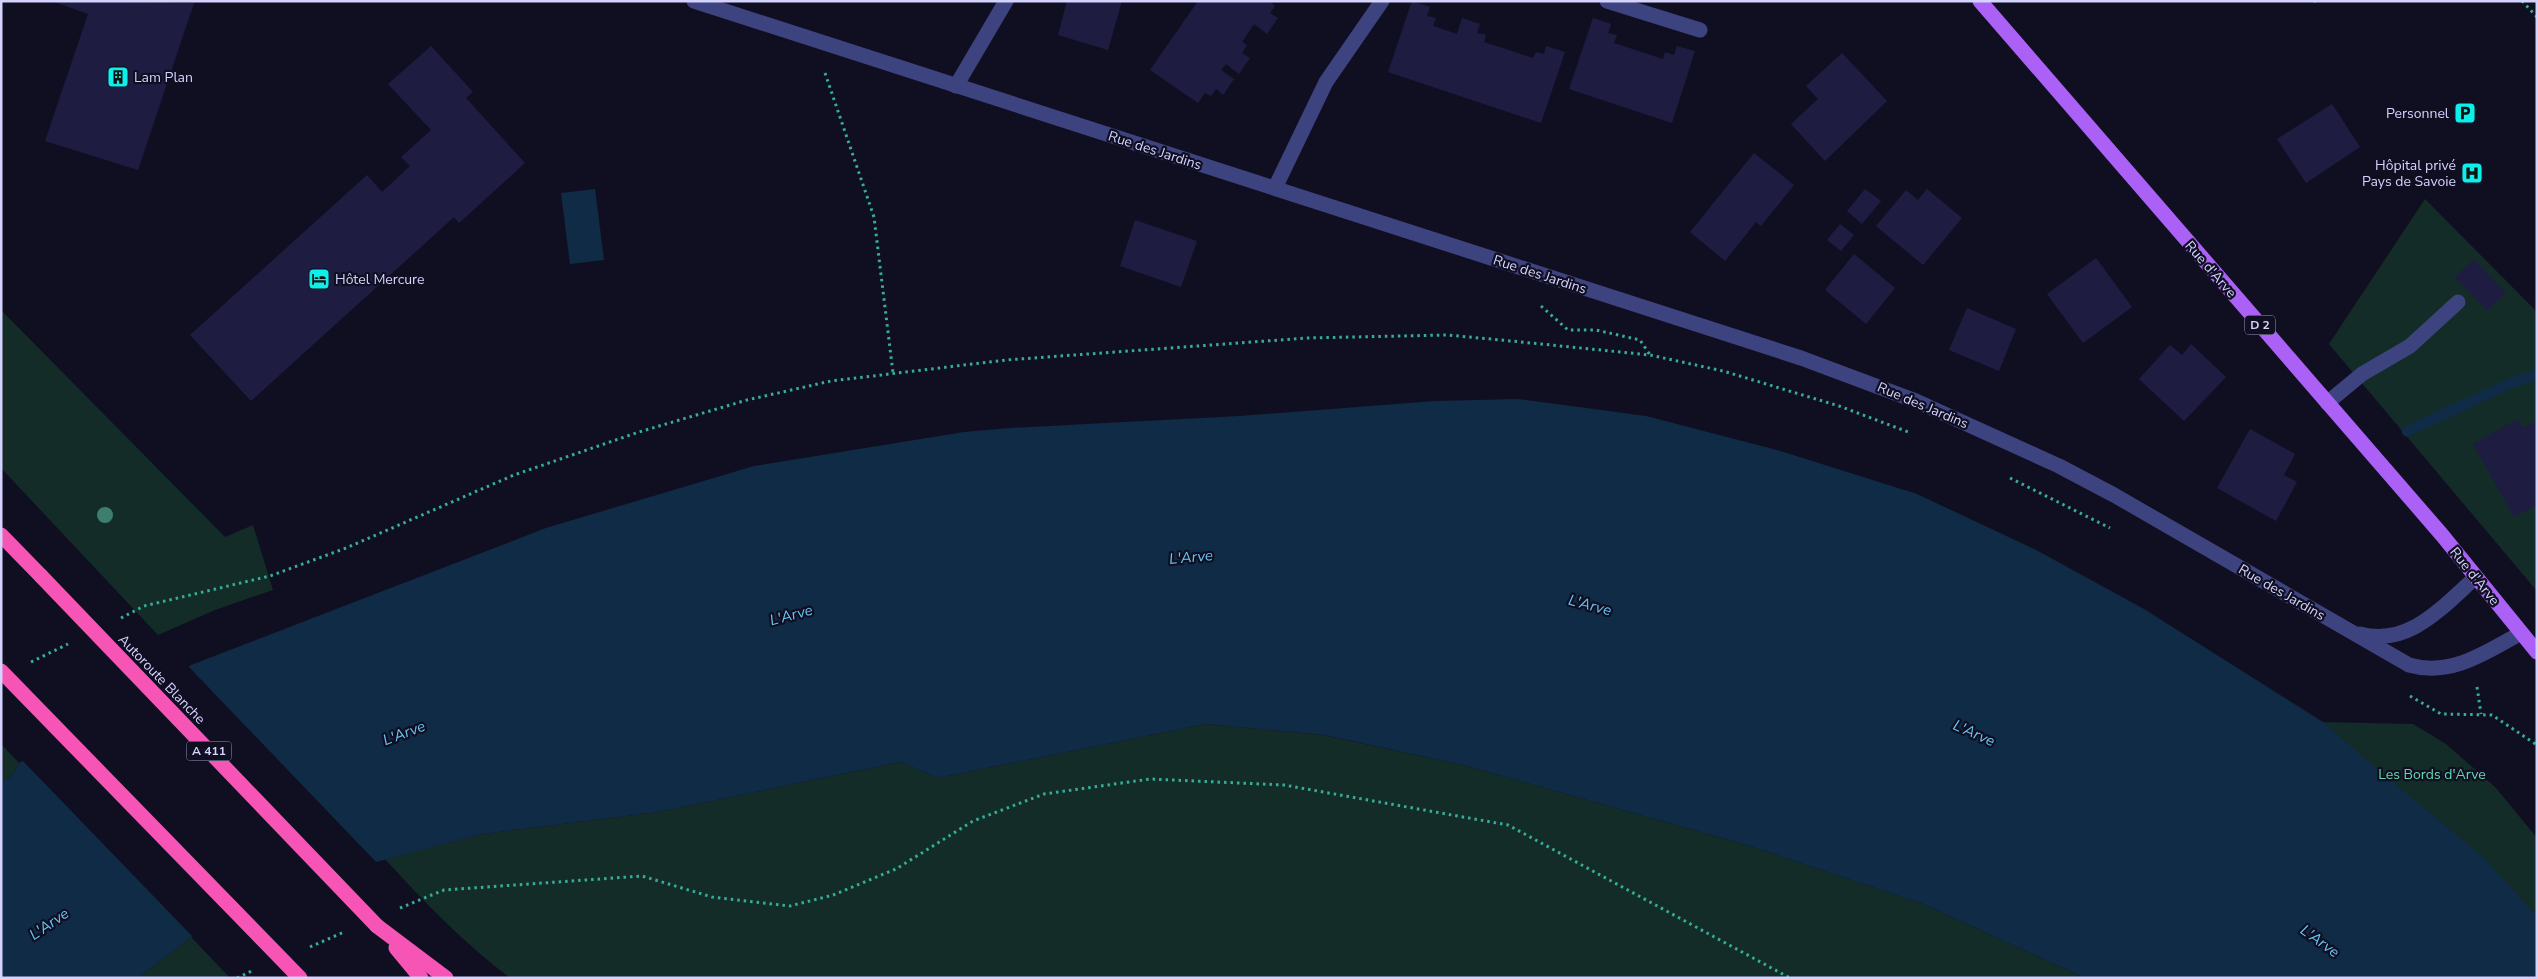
<svg xmlns="http://www.w3.org/2000/svg" width="2538" height="979" viewBox="0 0 2538 979" font-family="'Nunito Sans',sans-serif">
<rect width="100%" height="100%" fill="#100f22"/>
<g fill="#132c28">
<path d="M 2425,199 L 2537,312 L 2537,591 L 2329,344 Z"/>
<path d="M 1,310 L 225,537 L 253,525 L 273,590 L 215,610 L 158,635 L 1,468 Z"/>
<path d="M 2323,722 L 2413,724 L 2446,744 L 2496,788 L 2537,838 L 2537,916 Z"/>
<path d="M 1206,724 L 1323,735 L 1467,766 L 1750,846 L 1923,904 L 2085,978 L 510,978 C 465,944 423,901 385,859 L 483,834 L 658,812 L 901,762 L 937,778 Z"/>
<path d="M 1,744 L 19,763 L 12,776 L 1,782 Z"/>
<path d="M 191,937 L 230,978 L 138,978 Z"/>
</g>
<g fill="#102b45">
<path d="M 595,189 L 604,260 L 570,264 L 561,193 Z"/>
<path d="M 1518,399 L 1646,416 L 1777,450 L 1917,494 L 2038,551 L 2144,609 L 2323,722 L 2376,768 L 2482,856 L 2537,916 L 2537,978 L 2085,978 L 1923,904 L 1750,846 L 1467,766 L 1324,735 L 1206,724 L 937,778 L 901,762 L 658,812 L 483,834 L 245,896 L 138,978 L 1,978 L 1,782 L 12,776 L 19,763 L 191,665 L 546,528 L 754,466 L 964,432 L 1010,428 L 1239,416 L 1435,401 Z"/>
</g>
<path fill="#100f22" d="M 187,665 L 378,864 L 246,898 L 194,938 L 21,759 Z"/>
<g fill="none" stroke-linecap="round" stroke-linejoin="round">
<path stroke="#102b45" stroke-width="11" d="M 2407,431 L 2511,383 L 2537,374"/>
</g>
<g fill="#1f1c42">
<path d="M 52,1 L 194,3 L 138,170 L 45,141 L 88,14 Z"/>
<path d="M 1067,1 L 1122,1 L 1108,50 L 1058,35 Z"/>
<path d="M 1198,1 L 1269,1 L 1275,6 L 1270,13 L 1278,18 L 1267,34 L 1254,24 L 1242,42 L 1247,45 L 1242,53 L 1250,58 L 1239,74 L 1226,64 L 1221,70 L 1234,79 L 1223,95 L 1216,89 L 1211,96 L 1205,93 L 1198,103 L 1150,70 Z"/>
<path d="M 1412,1 L 1430,7 L 1427,16 L 1436,18 L 1433,26 L 1457,34 L 1462,18 L 1480,24 L 1477,33 L 1486,35 L 1484,42 L 1509,50 L 1533,58 L 1536,52 L 1544,54 L 1546,46 L 1565,52 L 1541,123 L 1388,72 Z"/>
<path d="M 1593,18 L 1611,24 L 1608,33 L 1617,35 L 1614,43 L 1663,59 L 1665,52 L 1674,55 L 1677,46 L 1695,51 L 1672,123 L 1569,89 Z"/>
<path d="M 431,46 L 473,92 L 466,98 L 525,163 L 459,223 L 454,217 L 251,401 L 190,335 L 367,175 L 382,192 L 410,166 L 401,157 L 431,130 L 388,84 Z"/>
<path d="M 1842,53 L 1887,101 L 1825,161 L 1791,124 L 1818,99 L 1806,86 Z"/>
<path d="M 2332,104 L 2360,147 L 2306,183 L 2277,139 Z"/>
<path d="M 1754,153 L 1794,185 L 1761,226 L 1756,222 L 1725,261 L 1690,232 Z"/>
<path d="M 1865,189 L 1881,201 L 1862,224 L 1847,211 Z"/>
<path d="M 1927,189 L 1962,218 L 1923,265 L 1876,226 L 1906,190 L 1918,200 Z"/>
<path d="M 1135,220 L 1197,241 L 1181,287 L 1120,266 Z"/>
<path d="M 1840,224 L 1854,235 L 1841,251 L 1827,240 Z"/>
<path d="M 1854,254 L 1895,288 L 1866,324 L 1825,290 Z"/>
<path d="M 2096,258 L 2132,307 L 2083,343 L 2047,294 Z"/>
<path d="M 2474,259 L 2506,293 L 2487,311 L 2455,277 Z"/>
<path d="M 1967,308 L 2016,329 L 1999,371 L 1949,350 Z"/>
<path d="M 2191,344 L 2226,377 L 2184,421 L 2139,379 L 2170,345 L 2182,355 Z"/>
<path d="M 2518,419 L 2523,428 L 2537,420 L 2537,505 L 2514,517 L 2473,444 Z"/>
<path d="M 2250,429 L 2295,454 L 2284,475 L 2297,482 L 2276,521 L 2217,488 Z"/>
</g>
<g fill="none" stroke-linecap="round" stroke-linejoin="round">
<g stroke="#35ae98" stroke-width="3" stroke-dasharray="2.5 4" stroke-linecap="butt">
<path d="M 2522,1 L 2537,17"/>
<path d="M 2314,2 L 2315,1"/>
<path d="M 825,73 L 874,217 L 893,373"/>
<path d="M 1541,306 L 1568,330 L 1596,330 L 1640,340 L 1650,355"/>
<path d="M 2010,478 L 2110,528"/>
<path d="M 121,618 L 144,606 L 270,576 L 346,548 L 514,475 L 639,432 L 747,400 L 831,381 L 1006,360 L 1307,338 L 1447,335 L 1501,340 L 1650,355 L 1723,371 L 1839,406 L 1911,433"/>
<path d="M 31,662 L 68,644"/>
<path d="M 2477,687 L 2481,714"/>
<path d="M 2410,696 L 2441,714 L 2492,715 L 2537,745"/>
<path d="M 400,908 L 444,890 L 642,876 L 712,897 L 790,906 L 833,895 L 896,869 L 973,821 L 1044,794 L 1150,779 L 1284,785 L 1508,825 L 1790,978"/>
<path d="M 310,947 L 344,932"/>
<path d="M 237,978 L 254,970"/>
</g>
<g stroke="#3d437f" stroke-width="15">
<path d="M 694,1 L 1801,358 L 1916,401 L 2059,466 L 2114,495 L 2409,665 C 2451,677 2485,653 2521,633"/>
<path d="M 1607,1 L 1700,30"/>
<path d="M 956,86 L 1006,1"/>
<path d="M 1275,188 L 1326,82 L 1382,1"/>
<path d="M 2327,403 L 2362,374 L 2410,346 L 2458,302"/>
<path d="M 2360,634 C 2409,647 2442,607 2476,577"/>
</g>
<path stroke="#ab60f6" stroke-width="15" d="M 1980,1 L 2442,535 L 2537,652"/>
<g stroke="#f655b6" stroke-width="15">
<path d="M 1,535 L 41,576"/>
<path d="M 377,926 L 446,978"/>
<path d="M 396,948 L 421,978"/>
</g>
<g stroke="#f655b6" stroke-width="15">
<path d="M 41,576 L 377,926"/>
<path d="M 1,671 L 300,978"/>
</g>
</g>
<circle fill="#3e7e6e" cx="105" cy="515" r="8"/>
<defs>
<g id="building-square" transform="scale(1.125)"><rect x="-9" y="-9" width="18" height="18" rx="4" fill="#0defe9" stroke="#100f22"/><path d="M-4-6H4V6H1V3H-1V6H-4ZM-2.5-4.3h1.7v1.8h-1.7ZM.8-4.3h1.7v1.8H.8ZM-2.5-1h1.7V.8h-1.7ZM.8-1h1.7V.8H.8Z" fill="#111"/></g>
<g id="parking-square" transform="scale(1.125)"><rect x="-9" y="-9" width="18" height="18" rx="4" fill="#0defe9" stroke="#100f22"/><path d="M-3.5-5.5H1a3.5 3.5 0 0 1 0 7H-1V5.5H-3.5ZM-1-3.4V-.6H.8a1.4 1.4 0 0 0 0-2.8Z" fill="#111"/></g>
<g id="hospital-square" transform="scale(1.125)"><rect x="-9" y="-9" width="18" height="18" rx="4" fill="#0defe9" stroke="#100f22"/><path d="M-5-5h3v3.5h4V-5h3V5h-3V1.5h-4V5h-3Z" fill="#111"/></g>
<g id="hotel-square" transform="scale(1.125)"><rect x="-9" y="-9" width="18" height="18" rx="4" fill="#0defe9" stroke="#100f22"/><path d="M-6-4.5h1.5V1H6V5H4.5V3h-9V5H-6ZM-4 0a1.8 1.8 0 1 1 3.6 0ZM.5 0V-2.5h3Q6-2.5 6 0Z" fill="#111"/></g>
</defs>
<g fill-rule="evenodd">
<use href="#building-square" x="118" y="77"/>
<use href="#parking-square" x="2465" y="113"/>
<use href="#hospital-square" x="2472" y="173"/>
<use href="#hotel-square" x="319" y="279"/>
</g>
<g text-anchor="middle" stroke-width="4.5" stroke-linejoin="round" paint-order="stroke">
<g fill="#100f22" stroke="#9898bb" stroke-width="1">
<rect x="2245" y="315.5" width="30" height="19" rx="4"/>
<rect x="186.5" y="741.5" width="45" height="19" rx="4"/>
</g>
<g font-size="12" font-weight="bold" fill="#d3d3fd">
<text x="2260" y="329">D 2</text>
<text x="209" y="755">A 411</text>
</g>
<g font-size="14" fill="#d3d3fd" stroke="#100f22" text-anchor="start">
<text x="134" y="82">Lam Plan</text>
<text x="2449" y="118" text-anchor="end">Personnel</text>
<text x="2456" y="170" text-anchor="end">Hôpital privé<tspan x="2456" dy="16">Pays de Savoie</tspan></text>
<text x="335" y="284">Hôtel Mercure</text>
</g>
<g font-size="14" fill="#d3d3fd" stroke="#100f22">
<text transform="translate(1155 150) rotate(18)" y="5">Rue des Jardins</text>
<text transform="translate(2211 269) rotate(49)" y="5">Rue d'Arve</text>
<text transform="translate(1540 274) rotate(18)" y="5">Rue des Jardins</text>
<text transform="translate(1923 405) rotate(23)" y="5">Rue des Jardins</text>
<text transform="translate(2475 576) rotate(51)" y="5">Rue d'Arve</text>
<text transform="translate(2282 592) rotate(30)" y="5">Rue des Jardins</text>
<text transform="translate(162 679) rotate(46)" y="5">Autoroute Blanche</text>
</g>
<g font-size="14" fill="#63d9ac" stroke="#100f22">
<text x="2432" y="779">Les Bords d'Arve</text>
</g>
<g font-size="15" font-style="italic" fill="#67c6f7" stroke="#100f22">
<text transform="translate(1191 557) rotate(-5)" y="5">L'Arve</text>
<text transform="translate(1590 605) rotate(15)" y="5">L'Arve</text>
<text transform="translate(791 615) rotate(-15)" y="5">L'Arve</text>
<text transform="translate(404 733) rotate(-21)" y="5">L'Arve</text>
<text transform="translate(1974 733) rotate(24)" y="5">L'Arve</text>
<text transform="translate(49 924) rotate(-34)" y="5">L'Arve</text>
<text transform="translate(2320 941) rotate(36)" y="5">L'Arve</text>
</g>
</g>
<rect width="2538" height="979" fill="none" stroke="#d3d3fd" stroke-width="5"/>
</svg>
